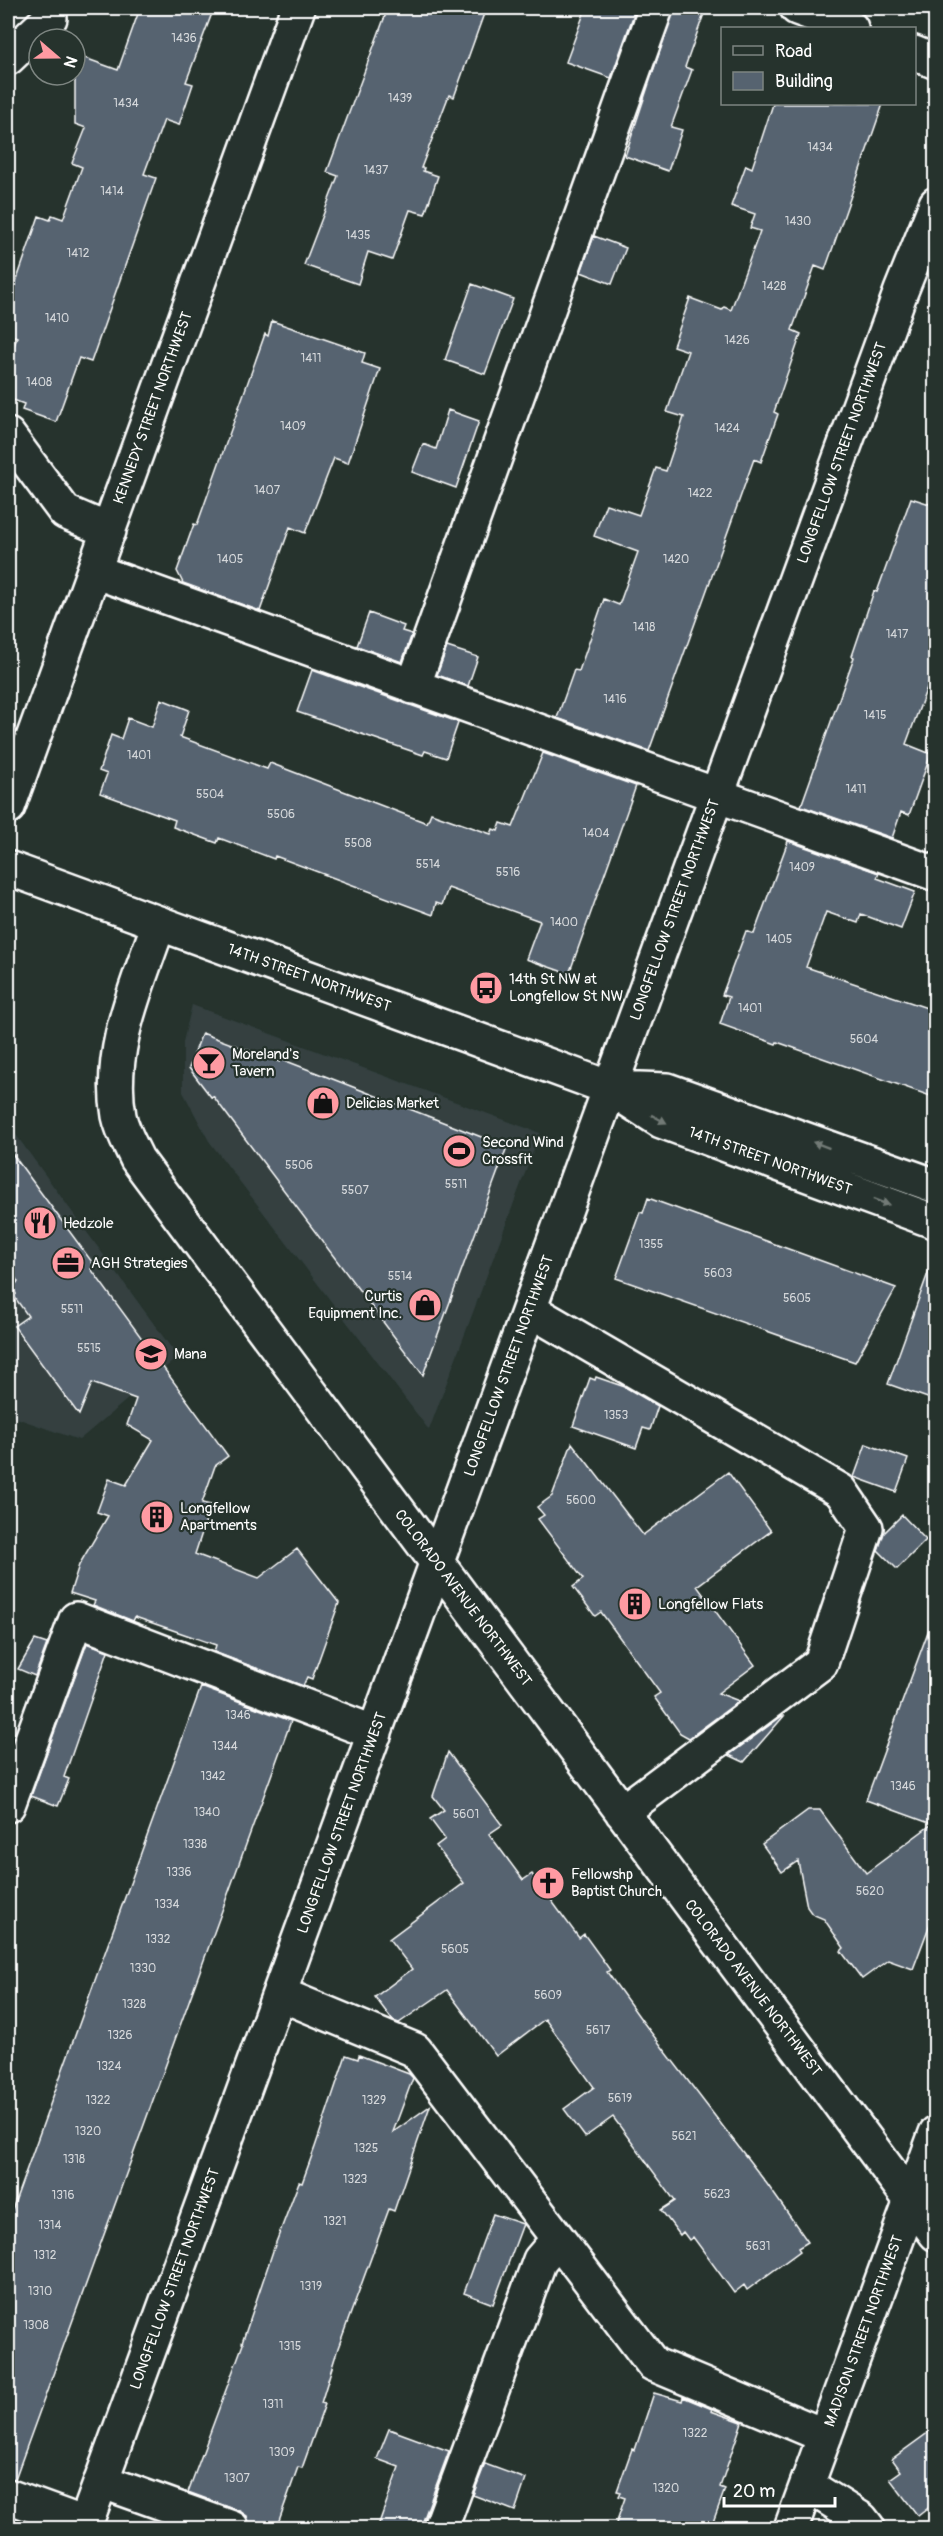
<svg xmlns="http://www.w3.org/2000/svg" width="943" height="2536" font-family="Pangolin,sans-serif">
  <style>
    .built { fill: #344141 }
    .building { fill: #566370; stroke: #fff; stroke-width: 1.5 }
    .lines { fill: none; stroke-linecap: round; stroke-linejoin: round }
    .minor-casing { stroke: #fff; stroke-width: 38 }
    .minor { stroke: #26332d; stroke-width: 33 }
    .oneway { fill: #727a76 }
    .labels { text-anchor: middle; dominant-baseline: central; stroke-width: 4.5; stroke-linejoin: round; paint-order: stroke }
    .number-label { font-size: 12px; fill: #d5d8db }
    .street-label { font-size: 15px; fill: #fff; stroke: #26332d }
    .poi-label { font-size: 15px; fill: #fff; stroke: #26332d; text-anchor: start }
  </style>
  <rect width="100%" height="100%" fill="#26332d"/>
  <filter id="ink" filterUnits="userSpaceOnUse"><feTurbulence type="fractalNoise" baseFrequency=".0167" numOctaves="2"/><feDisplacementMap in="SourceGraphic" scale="12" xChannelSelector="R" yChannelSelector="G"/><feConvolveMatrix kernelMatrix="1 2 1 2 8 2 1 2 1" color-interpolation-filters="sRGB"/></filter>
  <g filter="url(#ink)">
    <path class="built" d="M192,1005L540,1133L429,1430L209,1141L183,1092V1042Z
      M8,1124L178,1357L79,1440L8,1415Z"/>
    <path class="building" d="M140,8H214L186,82L193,84L179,125L164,120L144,174L156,178L91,362L79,358L56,422L22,410L24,404L8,398V364L17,337L8,334V305L39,216L50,220L52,215L63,219L82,167L72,163L86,128L75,124V76L82,57L118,70Z
      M388,8H486L454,97L449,95L421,168H424L423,171L438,176L425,214L410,210L392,260L368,252L358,284L304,265L338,176L327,172Z
      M586,8H636L611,78L566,62Z
      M674,8H706L685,67L692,70L671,127L682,130L668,171L625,156Z
      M773,104H883L825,270L815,266L792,330L801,334L774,412L778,414L761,462L754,459L649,751L557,718L574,670L579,671L604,599L619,605L638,552L594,536L606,504L639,515L656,468L666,471L684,417L667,412L688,351L673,346L690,298L722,310L724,307L731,310L760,231L750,228L755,214L731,206L746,165L752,168Z
      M594,236L626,248L612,284L581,272Z
      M472,284L513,299L485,374L445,360Z
      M272,321L365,353L362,363L380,369L348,463L334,458L305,533L290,527L260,611L183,583L177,571L194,524L197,525L265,334L268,336Z
      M448,410L479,421L456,488L412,472L423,444L436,449Z
      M911,498L936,506V663L906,744L931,754L909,815L901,812L892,838L801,806L854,657L852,656L874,591L877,592Z
      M369,613L404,626L402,631L412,634L402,662L357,646Z
      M447,647L478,657L468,686L437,675Z
      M312,670L455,721L458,723L446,758L425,751L423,755L297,712Z
      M161,699L189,710L180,737L267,769L270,763L427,823L431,813L491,834L493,829L498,831L501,823L513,827L543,753L636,786L569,974L526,959L540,921L448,888L442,905L436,903L433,915L275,856L274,859L219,838L217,843L173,827L175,820L100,793L107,774L99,771L111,735L121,739L128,718L152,727Z
      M788,841L879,873L877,878L915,892L901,929L861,914L858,923L826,912L806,967L936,1011V1098L777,1042L776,1044L720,1024L729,997L722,995L746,931L754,934Z
      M202,1033L280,1062L281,1059L312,1071L507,1147L423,1375L213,1096L211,1097L189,1068Z
      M8,1148L95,1266L91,1269L228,1456L215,1466L202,1503L211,1505L195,1554L259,1578L297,1549L339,1603L312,1679L307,1677L303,1686L214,1652L216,1645L135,1617L133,1621L93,1605L95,1601L70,1593L79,1565L108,1516L97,1512L109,1479L126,1485L153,1440L127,1425L136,1399L92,1383L79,1415L14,1326L28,1316L13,1295L16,1294L11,1287L18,1282L8,1266Z
      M648,1198L896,1288L855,1362L616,1278L640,1212L643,1213Z
      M932,1262L936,1263V1401L888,1384Z
      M596,1377L625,1387L658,1406L650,1430L643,1428L636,1448L573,1426L590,1378L595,1380Z
      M572,1443L643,1535L728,1472L771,1531L697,1586L755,1665L718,1693L739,1701L689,1738L680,1733L654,1697L660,1693L601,1612L595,1616L573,1587L583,1579L538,1519L544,1515L537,1507L552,1496Z
      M866,1444L908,1459L896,1492L854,1477Z
      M902,1515L926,1540L897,1569L878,1550L884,1533Z
      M932,1621L936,1622V1908L913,1969L888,1960L862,1979L841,1951L844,1948L824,1919L812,1914L807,1907L798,1861L782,1872L762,1844L808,1810H820L866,1873L932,1824L866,1800Z
      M35,1640L47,1644L35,1676L18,1669Z
      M87,1643L108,1651L64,1777L69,1779L58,1806L31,1796Z
      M201,1687L291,1721L15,2479L8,2478V2221Z
      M782,1716H784L744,1762L729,1755Z
      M448,1752L502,1825L489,1834L523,1880L532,1874L579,1938L584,1934L610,1970L607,1972L643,2022L767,2184L808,2242L798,2248L800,2251L747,2290L744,2285L734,2293L693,2237L689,2240L683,2232L680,2235L661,2210L675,2201L613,2117L585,2137L564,2109L594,2087L545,2019L496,2056L447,1990L399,2023L393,2021L375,1997L412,1969L389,1939L464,1883L436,1846L445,1839L430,1819L444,1810L433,1796Z
      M346,2055L358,2059L359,2055L409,2074L413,2078L393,2132L430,2106L394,2211L389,2209L338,2348L321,2403L325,2404L302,2468L298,2467L276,2529H250L247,2516L239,2511L188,2492L243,2344L242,2343L275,2245L299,2182L302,2183L315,2147Z
      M493,2214L523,2224L493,2304L464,2293Z
      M654,2393L682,2401L683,2397L712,2409L711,2411L742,2422L720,2487L725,2489L712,2525L696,2522L694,2529H614L625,2498L619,2496L621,2492L617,2491L632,2449L635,2450Z
      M936,2427V2502L918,2516L890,2479L901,2471L892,2459Z
      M389,2429L449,2451L420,2529H377L399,2467L377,2459Z
      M485,2464L526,2479L515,2511L473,2495Z"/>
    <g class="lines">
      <defs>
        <path id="minor" d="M797,8L851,28
          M914,53L936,62
          M8,58L50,18
          M8,435L65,512L109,531
          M94,571L936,874
          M413,687L656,8
          M8,807L298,8
          M8,868L610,1088L661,1121L936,1222
          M159,923C138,985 107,1049 119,1116C122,1131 131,1146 137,1159L936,2234
          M612,1088L667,1090L936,1186
          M530,1310L841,1491L866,1528L821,1663L622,1812
          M8,1805L76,1619L375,1733
          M280,1994L415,2050L653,2364L825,2436
          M101,2481L232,2528
          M807,2485L861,2519L868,2528
          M8,2496L85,2524
          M84,2528L901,291L936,204
          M441,2528L540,2260L558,2239
          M791,2528L936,2133"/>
      </defs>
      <use href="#minor" class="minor-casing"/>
      <use href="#minor" class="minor"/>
    </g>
    <defs><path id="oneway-solid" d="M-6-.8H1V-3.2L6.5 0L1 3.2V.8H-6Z" transform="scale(1.5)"/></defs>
    <g class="oneway">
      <use href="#oneway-solid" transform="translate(659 1119) rotate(28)"/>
      <use href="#oneway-solid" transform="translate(821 1145) rotate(-160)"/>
      <use href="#oneway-solid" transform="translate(881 1202) rotate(20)"/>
    </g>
  </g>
  <defs>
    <symbol id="bus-disc" viewBox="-11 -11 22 22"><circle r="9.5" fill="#ff9aa2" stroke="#26332d"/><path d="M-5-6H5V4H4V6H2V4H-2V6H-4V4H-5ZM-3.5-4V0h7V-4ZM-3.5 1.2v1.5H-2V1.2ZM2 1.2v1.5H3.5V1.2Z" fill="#111"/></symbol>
    <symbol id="bar-disc" viewBox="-11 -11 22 22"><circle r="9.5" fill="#ff9aa2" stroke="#26332d"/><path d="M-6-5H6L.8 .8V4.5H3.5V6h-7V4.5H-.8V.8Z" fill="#111"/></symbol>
    <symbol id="shop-disc" viewBox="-11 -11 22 22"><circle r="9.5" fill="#ff9aa2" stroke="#26332d"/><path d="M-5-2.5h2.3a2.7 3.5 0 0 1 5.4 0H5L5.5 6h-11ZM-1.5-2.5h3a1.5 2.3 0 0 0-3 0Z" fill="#111"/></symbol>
    <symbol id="stadium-disc" viewBox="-11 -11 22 22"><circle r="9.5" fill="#ff9aa2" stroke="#26332d"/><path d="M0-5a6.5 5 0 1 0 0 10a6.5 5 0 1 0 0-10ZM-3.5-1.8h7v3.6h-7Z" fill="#111"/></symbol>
    <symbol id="restaurant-disc" viewBox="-11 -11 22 22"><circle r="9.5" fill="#ff9aa2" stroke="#26332d"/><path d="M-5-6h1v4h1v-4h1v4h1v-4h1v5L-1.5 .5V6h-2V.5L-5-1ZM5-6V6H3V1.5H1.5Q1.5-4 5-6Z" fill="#111"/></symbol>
    <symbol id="office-disc" viewBox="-11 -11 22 22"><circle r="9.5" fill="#ff9aa2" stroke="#26332d"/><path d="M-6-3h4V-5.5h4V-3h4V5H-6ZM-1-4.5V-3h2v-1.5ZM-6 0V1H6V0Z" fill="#111"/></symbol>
    <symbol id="school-disc" viewBox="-11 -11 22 22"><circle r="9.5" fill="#ff9aa2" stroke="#26332d"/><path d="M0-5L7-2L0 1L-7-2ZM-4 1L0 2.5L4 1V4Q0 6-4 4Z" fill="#111"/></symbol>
    <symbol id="building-disc" viewBox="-11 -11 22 22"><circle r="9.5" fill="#ff9aa2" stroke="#26332d"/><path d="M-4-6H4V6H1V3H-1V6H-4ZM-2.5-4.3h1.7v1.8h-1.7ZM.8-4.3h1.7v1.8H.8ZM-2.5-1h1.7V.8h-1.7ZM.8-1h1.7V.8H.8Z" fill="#111"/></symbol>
    <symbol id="church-disc" viewBox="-11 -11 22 22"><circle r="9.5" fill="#ff9aa2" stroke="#26332d"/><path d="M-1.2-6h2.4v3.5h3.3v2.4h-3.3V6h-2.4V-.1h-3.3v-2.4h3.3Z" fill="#111"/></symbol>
  </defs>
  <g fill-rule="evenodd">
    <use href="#bus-disc" x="467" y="969" width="38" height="38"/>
    <use href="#bar-disc" x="190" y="1044" width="38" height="38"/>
    <use href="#shop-disc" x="304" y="1084" width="38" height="38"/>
    <use href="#stadium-disc" x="440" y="1132" width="38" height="38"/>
    <use href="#restaurant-disc" x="21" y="1204" width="38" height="38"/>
    <use href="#office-disc" x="49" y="1244" width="38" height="38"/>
    <use href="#shop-disc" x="406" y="1286" width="38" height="38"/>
    <use href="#school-disc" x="132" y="1335" width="38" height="38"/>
    <use href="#building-disc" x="138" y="1498" width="38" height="38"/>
    <use href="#building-disc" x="616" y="1585" width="38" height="38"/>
    <use href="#church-disc" x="529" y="1864" width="38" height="38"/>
  </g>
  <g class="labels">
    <g class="number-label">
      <text x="184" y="38">1436</text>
      <text x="400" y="98">1439</text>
      <text x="126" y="103">1434</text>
      <text x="820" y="147">1434</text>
      <text x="376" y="170">1437</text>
      <text x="112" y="191">1414</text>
      <text x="798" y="221">1430</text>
      <text x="358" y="235">1435</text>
      <text x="78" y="253">1412</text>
      <text x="774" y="286">1428</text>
      <text x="57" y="318">1410</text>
      <text x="737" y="340">1426</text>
      <text x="311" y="358">1411</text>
      <text x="39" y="382">1408</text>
      <text x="293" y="426">1409</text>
      <text x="727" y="428">1424</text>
      <text x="267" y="490">1407</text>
      <text x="700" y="493">1422</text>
      <text x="230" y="559">1405</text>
      <text x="676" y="559">1420</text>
      <text x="644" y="627">1418</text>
      <text x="897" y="634">1417</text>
      <text x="615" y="699">1416</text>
      <text x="875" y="715">1415</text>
      <text x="139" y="755">1401</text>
      <text x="856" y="789">1411</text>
      <text x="210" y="794">5504</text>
      <text x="281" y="814">5506</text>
      <text x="596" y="833">1404</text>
      <text x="358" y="843">5508</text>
      <text x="428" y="864">5514</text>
      <text x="802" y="867">1409</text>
      <text x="508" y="872">5516</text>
      <text x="564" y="922">1400</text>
      <text x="779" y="939">1405</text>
      <text x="750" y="1008">1401</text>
      <text x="864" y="1039">5604</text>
      <text x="299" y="1165">5506</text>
      <text x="456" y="1184">5511</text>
      <text x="355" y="1190">5507</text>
      <text x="651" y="1244">1355</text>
      <text x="718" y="1273">5603</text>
      <text x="400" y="1276">5514</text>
      <text x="797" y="1298">5605</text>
      <text x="72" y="1309">5511</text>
      <text x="89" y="1348">5515</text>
      <text x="616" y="1415">1353</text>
      <text x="581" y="1500">5600</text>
      <text x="238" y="1715">1346</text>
      <text x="225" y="1746">1344</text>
      <text x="213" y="1776">1342</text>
      <text x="903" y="1786">1346</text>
      <text x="207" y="1812">1340</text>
      <text x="466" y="1814">5601</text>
      <text x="195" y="1844">1338</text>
      <text x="179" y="1872">1336</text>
      <text x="870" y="1891">5620</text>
      <text x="167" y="1904">1334</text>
      <text x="158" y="1939">1332</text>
      <text x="455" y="1949">5605</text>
      <text x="143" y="1968">1330</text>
      <text x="548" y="1995">5609</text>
      <text x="134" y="2004">1328</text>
      <text x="598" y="2030">5617</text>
      <text x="120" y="2035">1326</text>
      <text x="109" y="2066">1324</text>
      <text x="620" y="2098">5619</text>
      <text x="98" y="2100">1322</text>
      <text x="374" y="2100">1329</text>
      <text x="88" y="2131">1320</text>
      <text x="684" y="2136">5621</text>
      <text x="366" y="2148">1325</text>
      <text x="74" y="2159">1318</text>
      <text x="355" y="2179">1323</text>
      <text x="717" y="2194">5623</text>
      <text x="63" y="2195">1316</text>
      <text x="335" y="2221">1321</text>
      <text x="50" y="2225">1314</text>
      <text x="758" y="2246">5631</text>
      <text x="45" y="2255">1312</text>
      <text x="311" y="2286">1319</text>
      <text x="40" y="2291">1310</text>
      <text x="36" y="2325">1308</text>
      <text x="290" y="2346">1315</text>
      <text x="273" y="2404">1311</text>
      <text x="695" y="2433">1322</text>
      <text x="282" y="2452">1309</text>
      <text x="237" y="2478">1307</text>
      <text x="666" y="2488">1320</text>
    </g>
    <g class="street-label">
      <text transform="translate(153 408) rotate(-70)">KENNEDY STREET NORTHWEST</text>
      <text transform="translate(842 453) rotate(-70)">LONGFELLOW STREET NORTHWEST</text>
      <text transform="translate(675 910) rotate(-70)">LONGFELLOW STREET NORTHWEST</text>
      <text transform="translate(309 978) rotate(20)">14TH STREET NORTHWEST</text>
      <text transform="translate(770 1161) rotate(20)">14TH STREET NORTHWEST</text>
      <text transform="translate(509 1366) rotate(-70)">LONGFELLOW STREET NORTHWEST</text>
      <text transform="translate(463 1598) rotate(53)">COLORADO AVENUE NORTHWEST</text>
      <text transform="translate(342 1823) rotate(-70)">LONGFELLOW STREET NORTHWEST</text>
      <text transform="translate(753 1988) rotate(53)">COLORADO AVENUE NORTHWEST</text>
      <text transform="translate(175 2279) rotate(-70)">LONGFELLOW STREET NORTHWEST</text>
      <text transform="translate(864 2331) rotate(-70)">MADISON STREET NORTHWEST</text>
    </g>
    <g class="poi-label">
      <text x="509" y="979">14th St NW at<tspan x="509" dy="17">Longfellow St NW</tspan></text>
      <text x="232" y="1054">Moreland's<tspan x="232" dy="17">Tavern</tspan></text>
      <text x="346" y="1103">Delicias Market</text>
      <text x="482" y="1142">Second Wind<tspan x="482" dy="17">Crossfit</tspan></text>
      <text x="63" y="1223">Hedzole</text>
      <text x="91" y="1263">AGH Strategies</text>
      <text x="402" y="1296" text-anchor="end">Curtis<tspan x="402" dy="17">Equipment Inc.</tspan></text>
      <text x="174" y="1354">Mana</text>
      <text x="180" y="1508">Longfellow<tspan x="180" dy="17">Apartments</tspan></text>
      <text x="658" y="1604">Longfellow Flats</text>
      <text x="571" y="1874">Fellowshp<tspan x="571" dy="17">Baptist Church</tspan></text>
    </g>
  </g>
  <rect width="943" height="2536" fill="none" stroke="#26332d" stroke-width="30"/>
  <rect x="15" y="15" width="913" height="2506" fill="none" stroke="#fff" stroke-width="2" filter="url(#ink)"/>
  <rect x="721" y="27" width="195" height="78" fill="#26332d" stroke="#7d8581" stroke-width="1.5"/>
  <rect x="733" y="46" width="30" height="9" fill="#26332d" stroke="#7d8581" stroke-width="1.5"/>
  <text x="775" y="57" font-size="18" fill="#ffffff">Road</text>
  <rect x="733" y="72" width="30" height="18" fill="#566370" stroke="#7d8581" stroke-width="1.5"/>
  <text x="775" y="87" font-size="18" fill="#ffffff">Building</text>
  <g transform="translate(57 57) rotate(110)"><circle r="28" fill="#26332d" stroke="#7d8581" stroke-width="1.5"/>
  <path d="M0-4.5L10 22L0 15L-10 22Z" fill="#ff9aa2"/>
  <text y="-9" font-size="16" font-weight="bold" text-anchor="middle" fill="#ffffff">N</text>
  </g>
  <path d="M724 2497v9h111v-9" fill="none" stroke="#ffffff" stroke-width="3"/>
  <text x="733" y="2497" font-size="18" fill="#ffffff" stroke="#26332d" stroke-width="4.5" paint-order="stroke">20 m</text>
</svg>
